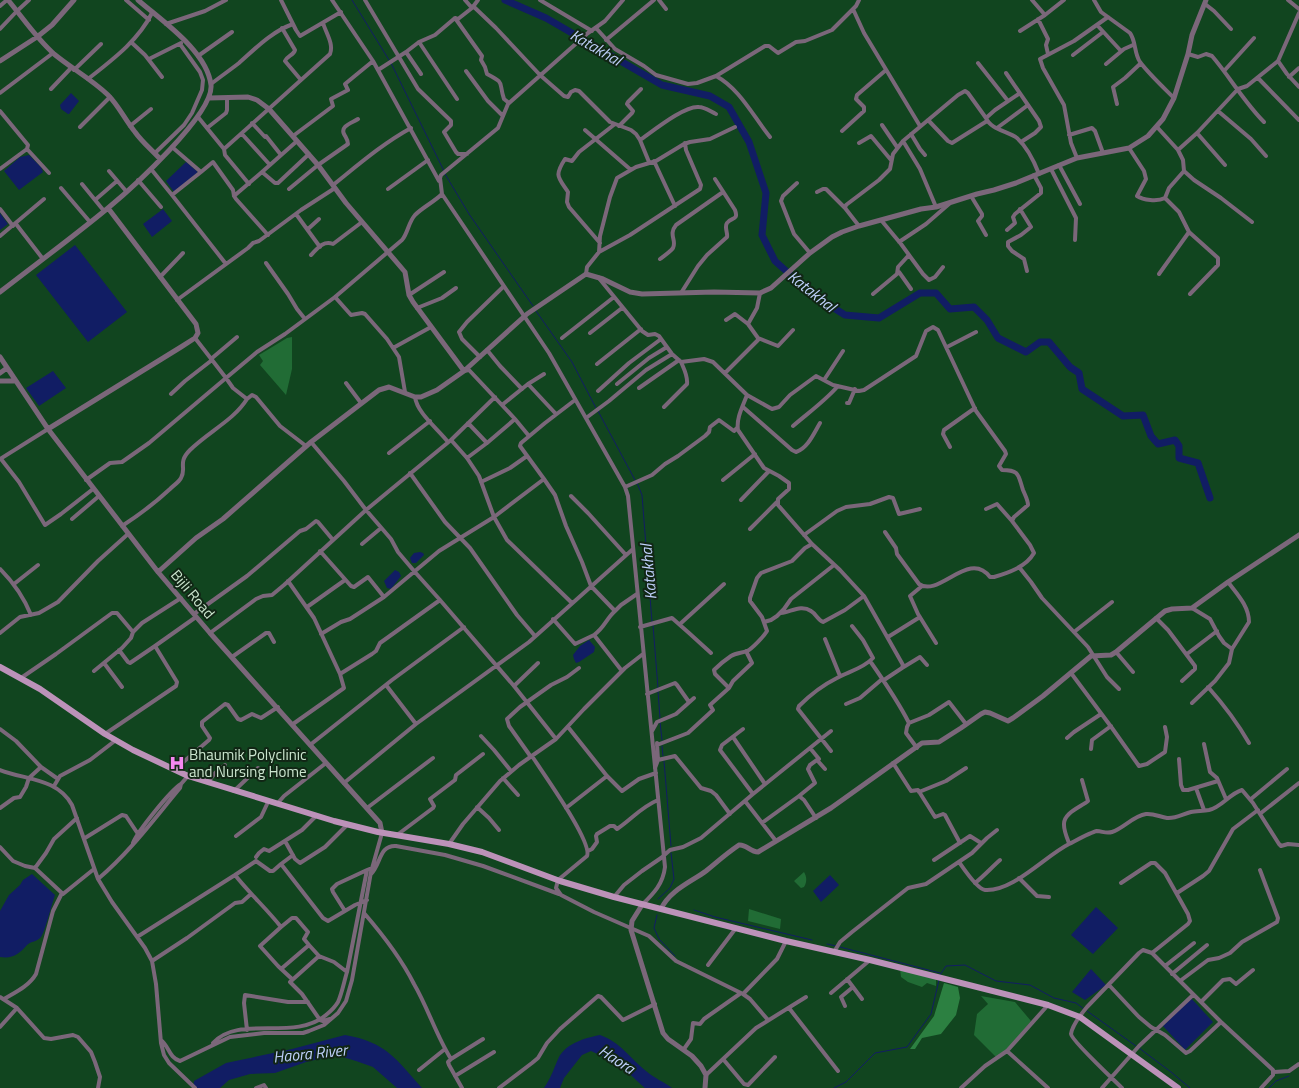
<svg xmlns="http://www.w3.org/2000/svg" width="1299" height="1088" font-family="'Titillium Web',sans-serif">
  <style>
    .green { fill: #216c35 }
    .forest { fill: #2c8041 }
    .water { fill: #111d64 }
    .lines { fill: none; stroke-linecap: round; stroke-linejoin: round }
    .stream { stroke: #111d64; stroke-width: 1 }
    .river { stroke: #111d64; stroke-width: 7 }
    .minor { stroke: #7b677a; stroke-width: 4 }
    .tertiary { stroke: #7b677a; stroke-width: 5 }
    .primary { stroke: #bc92b9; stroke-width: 6 }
    .labels { text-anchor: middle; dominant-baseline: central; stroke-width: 4; stroke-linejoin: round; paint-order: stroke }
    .street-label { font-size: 15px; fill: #cbe5ce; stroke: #112615 }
    .poi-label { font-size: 15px; fill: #cbe5ce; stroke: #112615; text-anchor: start }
    .water-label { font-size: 16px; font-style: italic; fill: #bfd0fa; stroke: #112615 }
  </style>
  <rect width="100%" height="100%" fill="#11451f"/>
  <path class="green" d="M292,337V369L286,395L260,365L263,361L259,355L287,338Z
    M804,872C807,877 807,882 804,887L801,888L794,881Z
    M749,909L781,919L780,929L748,921Z
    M900,969L936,979V986L927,983L922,987L908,982L901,977Z
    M981,996L1015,1002L1031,1021L1006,1052L996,1057L974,1035L977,1014L988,1004Z"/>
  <path class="forest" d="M944,983L958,987L960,998L956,1015L941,1034L922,1038L915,1049H910L934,1016Z"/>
  <path class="water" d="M71,93L79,101L69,114H68L61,109L60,105Z
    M29,155L41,167L43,172L19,190L4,171L20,157Z
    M186,162L198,172L174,192L166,181Z
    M163,209L172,221L152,237L143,224Z
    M0,213L8,224L0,230Z
    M75,245L127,312L88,342L36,275Z
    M53,371L66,388L39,406L26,388Z
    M420,552L423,553L424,555L416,563H412L410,558L414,553Z
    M395,570L399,572L401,576L391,589L387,588L384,581Z
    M589,640L595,647L594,652L579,662L576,663L574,659L573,655L580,646Z
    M32,874L55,895C52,903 45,932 41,937C37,942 31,941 27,945C19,954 13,959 0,957V911L9,895L20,885L23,880Z
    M830,875L839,885L821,902L813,891Z
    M1096,907L1118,928L1093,954L1071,935Z
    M1091,969L1106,985L1085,1000L1072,992Z
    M1191,998L1213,1022L1185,1050L1163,1026Z
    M345,1035C386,1042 396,1059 422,1088H397L373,1067L356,1061L336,1055L306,1062L275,1073L250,1074L229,1080L220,1088H193L194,1081L226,1063L292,1049Z
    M600,1035C620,1042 630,1058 646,1071C654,1078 664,1082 672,1088H645C634,1079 625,1068 614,1061C606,1056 598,1055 591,1051L582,1055L564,1078L560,1088H544C551,1078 554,1068 559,1057C567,1043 585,1038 600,1035Z"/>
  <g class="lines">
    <path class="stream" d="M352,0L389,60
      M391,63L444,171
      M445,174L469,214L533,306
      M536,311L572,362L596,408
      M598,411L635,480
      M637,483L642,495L652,622
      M653,625L658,688
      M658,691L660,718
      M660,722L662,740
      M662,746L663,756
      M664,761L671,846
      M658,899L670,888L674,879L671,853
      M694,910L715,917L812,940
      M657,915L654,928L659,939L675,956
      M827,944L836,946
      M840,947L940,973
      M940,975L946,966L965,965L996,981L1030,985L1054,998L1076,1003L1084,1009
      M1087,1011L1136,1046
      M1139,1048L1171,1072L1190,1088
      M834,1088L846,1082L875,1053L907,1047L931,1014L939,980
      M1269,1088L1276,1081L1289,1076"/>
    <path class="river" d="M505,0L546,18L662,85L710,96L729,107L749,142L766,193L762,235L775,261L813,295L845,315L879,318L920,293H936L950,309L974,307L987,320L998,338L1026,352L1040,342H1049L1070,367L1079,373L1082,389L1123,416L1143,415L1151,436L1158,444L1175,440L1179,446V458L1198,463L1210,498"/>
    <path class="minor" d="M126,0L149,20
      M281,0L296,30L300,36L341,12
      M332,0L373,61L439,181
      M365,0L418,89L451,121V125L444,132L456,152L458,154H467
      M465,0L472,8
      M540,0L592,31
      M659,0L666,9
      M1032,0L1045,15
      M1094,0L1101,12L1130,33C1136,41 1134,53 1140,62C1149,74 1163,87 1174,98
      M1288,0L1299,9
      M1205,4L1214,11L1231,29
      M0,6L7,0
      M473,6L496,28L540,75L564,96L568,97L571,92L575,90L579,91L610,122L631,130L636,134L640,140L649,162
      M853,9L864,33L920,126
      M455,18L482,56L481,60L485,67L487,74C506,84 498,81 504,99L509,103
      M1038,19L1048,39L1046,45L1048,54
      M166,24L205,11L226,0
      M1097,25L1121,51
      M282,28L295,50C294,55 287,56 285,61L301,80
      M596,28L615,49L644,66L656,75L688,84L697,83L716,76L765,46H769L778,53L796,42L805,41L832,30L856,6L859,0
      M0,29L17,11L29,0
      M1020,31L1045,15L1064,0
      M606,40L654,0
      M131,42L145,55L162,77
      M419,42L457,99
      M406,52L421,74
      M1188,54L1198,57L1206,54L1212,56C1230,77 1244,102 1264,122
      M1073,55L1103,32
      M198,56L232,32
      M149,59L181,43
      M1278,61L1287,74L1299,87
      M978,63L1008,101
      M1106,64L1124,49L1133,45
      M74,70L101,44
      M378,70L406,52L419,42L435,35L455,18L458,19L472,8L478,0
      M466,71L488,101L503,116
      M1224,71L1254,38
      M716,76C740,89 753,116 770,137
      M1289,77L1299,68
      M1258,78L1299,120
      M88,79C112,60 138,41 152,13
      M211,84C220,77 230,70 239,63C256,48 271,32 293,24
      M51,89L71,68
      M0,93L53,53
      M1020,93L995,110L986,118C991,130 1008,131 1017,138C1027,147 1034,161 1039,174
      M1117,104L1113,87L1125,78L1141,63
      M0,111L28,145L27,149
      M1218,111L1251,139L1266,156
      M198,117L224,149
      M928,120L948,141L952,143L987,121
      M252,123L265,137L266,136L281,155
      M882,125L897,147
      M130,126L151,109
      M619,126L632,113L633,111L627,104L628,102L641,89
      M80,127L110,97
      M1157,127L1178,150L1183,160L1184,171L1194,180L1221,198L1252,222
      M207,128L226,113L227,110V98
      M997,128L1028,105L1006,73
      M585,130L631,170
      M842,131L864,111V107L856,99L857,95L886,70
      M1197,133L1225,165
      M242,134L270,165
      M911,134L920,149L925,155
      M1069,135L1092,128L1095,131L1103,153
      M293,136L333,106L331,99L348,90L345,84L373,61
      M640,140C653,131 685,105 699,107C705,107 711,112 716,114
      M903,141L920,169L936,207
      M1021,142L1035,133L1041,127L1039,121L1028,105
      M859,143L871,136L891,160
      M172,147L201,172L172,195
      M1129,148L1144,171L1146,179L1137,196C1143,200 1157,202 1165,198
      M1178,150L1197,133L1238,89L1247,86L1278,61L1299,13
      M155,153L184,125L192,113L202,90L203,80L200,72L180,44
      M1077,158L1071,143L1064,105L1043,68L1040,59L1074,41L1108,17
      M654,161L675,206
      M1059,165L1080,204
      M0,169L27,149L49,173
      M151,169L172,195L226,264
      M1051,169L1076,218L1075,240
      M109,171L126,191
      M201,172L213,162L233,190L234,196L236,199L268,235
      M262,172L297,141
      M138,180L161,207
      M797,183L783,196L781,201L794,234L810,253
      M82,184L104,211
      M249,184L225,155L224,149L330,54C334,44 326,33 323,23
      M333,185C358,165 382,144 411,128
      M61,188L90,222
      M289,189L318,165L348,144C348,140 346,138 344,134C340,126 352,123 358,119
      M388,189L428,160
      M817,192L823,189H826L845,208
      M442,194L549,353L625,487L628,496L665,867C663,884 654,893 642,905
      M234,196L262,172L275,183H278L309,154
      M971,196L982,214V216L978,221L986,235
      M1165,198L1179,212L1189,232L1218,258V265L1190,294
      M1165,198L1169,188L1184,171
      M95,200L117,181
      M0,209L13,226
      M1020,209L1031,227L1021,235L1008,242V246L1012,251L1024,259L1027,271
      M296,214L320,247
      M16,224L43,259
      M859,226L845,208L846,205L879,180L890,169L893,154L903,141L958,95L965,91L968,93L986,118
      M308,229L319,219
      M1007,230L1015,223L1013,217L1015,214L1041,193V188L1034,175
      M0,236L44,199
      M899,242L926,224L949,204
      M600,243L569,207L567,202L568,192C558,177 554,176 565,159L572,161L579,152L615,124
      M599,252L600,236L610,197L617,178L636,167L656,161L684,144L690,142L710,139L735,127
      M311,255C317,249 323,240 333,244L362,222
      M909,255L923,274L929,280L935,277L943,267
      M660,259C664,256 670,252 673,248C677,240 668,235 676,225L723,192
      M266,263L288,294L297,309L305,319
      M899,272L911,289
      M586,274L587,267L599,252L630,235L700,189L701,185L686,150L685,143
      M1159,274L1189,232
      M160,277L183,253
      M598,277L642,331L648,335L655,334L659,336L672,354L681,362L704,359L713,362L747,395L772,409L779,407L790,395L816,376L833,385L859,391L864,390L916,356L926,331L933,327L938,330L976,411L1005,451L1006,454L999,466L1002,470C1020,470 1018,475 1023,490C1025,495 1028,500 1028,505L1014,517L1012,521L1030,545L1034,553C1026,567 1008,573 994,577H990C969,549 939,598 919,584L897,554L896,548L885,532
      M681,293L698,266L707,255L727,237C728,233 724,227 727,223C731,217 739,221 735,210L715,179
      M873,294L897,274L898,267L909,255L901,244L881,220
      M409,295L444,272
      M335,297L351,315L362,313L365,314L387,339L399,357L405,392
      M177,300L248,248L253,243L259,241L301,210L335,188
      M417,308L442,298L456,288
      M726,320L735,314L748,324
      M590,333L622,308
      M195,338L226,378L257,352L285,334L335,297L402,240C408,233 408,223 415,215C423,207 434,202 442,194L440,178L441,175L498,128L508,104L588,33L605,21L623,0
      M562,338L614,297
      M758,338L778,346L793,330
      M947,347L976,332
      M393,348L431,327
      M487,350L500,366L522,389
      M480,357L462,339L459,332L467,322L503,287
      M211,359L237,337
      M597,364L641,329
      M464,371L469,370L515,419L529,436
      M725,373L758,340V338L748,324L757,308L760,293
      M824,380L843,351
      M346,383L361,403
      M528,384L556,414
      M617,384L649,358L667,347
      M639,388L679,360
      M598,391L629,363L661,339
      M171,394L185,381L212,360
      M747,395C743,406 736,418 738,430L764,468L779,476L789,483V489L778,499V505L812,544L840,570L864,596L903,665L902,668L884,680H881L860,698L846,704
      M415,397C417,413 438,429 448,442
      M247,399L252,395L256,397L280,426L306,446
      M847,403H849L855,389
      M502,405L528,384L544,374
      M664,407L687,384C688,376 684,369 681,362
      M743,407L792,450L796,452C808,448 814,433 820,423
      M586,418L609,401L646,370L672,354
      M468,423L487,443
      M793,426C808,413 825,401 838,386
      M451,440L467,458L479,476L494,517L507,540L572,603
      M311,442L344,481L366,510L391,539L398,552L414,571L440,600L514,686L556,739
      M950,447L943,434L944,430L975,408
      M389,453L430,421
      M467,458L487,443L515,419
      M0,459L48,429
      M1,459L19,482L45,525L61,514L93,489
      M410,473L445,522L470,548L517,615L535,636
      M544,479L555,495L566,526L582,562L591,586L615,611C606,619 605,627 594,635L622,671
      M86,480L110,463L122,462L149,443L226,378L233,388L247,399C234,420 208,432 190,450C177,463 187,468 181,478C179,482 174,485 170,489C155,503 139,515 122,526
      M723,480L755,454
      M481,482L510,468L527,456
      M625,487L652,475L665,464L678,456L705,436L709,432L710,427L719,420L734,431L737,428
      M571,496L588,513L626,555
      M741,500L769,471
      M986,509L997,504L1012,521
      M72,519L99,496
      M750,529L777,502
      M804,535L837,511L846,507L870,504L889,497L893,498L899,514L920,509
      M362,544L381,528
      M320,551L351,586L354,587L368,577L384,597
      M1019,567L1031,582L1042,598L1088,647L1107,677L1119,689
      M0,569C13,582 24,598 31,615
      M288,581L314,618L340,674L372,654L376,651L380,643L440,600
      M14,584L38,565
      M922,586L910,596L918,614L936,643
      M307,607L345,580
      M1192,608L1210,619L1219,636L1224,643L1232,649
      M615,611L621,605L637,594
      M781,613C791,612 801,604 811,611C816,614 818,620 823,622L845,610L864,596
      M194,614L247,576L300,531L306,529L316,521L318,522L333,540
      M1156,618L1168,630L1195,666V669L1182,681
      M553,619L575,644L594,635
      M764,622L771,620L777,616L784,609L791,599L834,565
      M680,624L724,584
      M640,627L672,618L689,633L711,653
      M1074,632L1112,602
      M0,633L20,617L39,613L58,602L98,561L128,534
      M210,633L256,599L263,596L272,595L284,585L366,510L451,440L495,397
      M321,634L341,622L350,619L384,597L439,551L494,517L544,479L520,446L521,443L545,423L575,400
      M888,637L920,617
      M825,639L840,676
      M119,650L128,662L130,663L155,646
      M1116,652L1133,672
      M1187,654L1217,631
      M232,657L266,633H269L274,642
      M870,661C884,681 898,701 909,723L907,727L906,733L917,748
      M104,663L122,687
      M902,668L920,657L927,665
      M94,671L122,648L131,638L133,632L142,623L181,598
      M1071,673L1112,728L1139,766L1147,764L1165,752L1167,737L1165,727
      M21,678L56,654L112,613H117L133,632
      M386,685L416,724
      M514,686L538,663
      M1208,687C1224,705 1237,722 1249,743
      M729,688L733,681L752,663L746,651
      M647,694L675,683L677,685L689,702
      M1192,703L1215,681L1229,663L1232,649L1249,622C1249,606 1237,594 1228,582
      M909,723L929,715L949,702L966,724
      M293,724L344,688L340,674
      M568,727L607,776L622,791L639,779L656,773
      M0,729L16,741L41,767L58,779
      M743,729L722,745L720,750L753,794
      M652,731L657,722L676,714L694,698
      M105,734L176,686L177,682L155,646L196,617
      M481,736L494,750L511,771
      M733,737L765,784
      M1067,738L1074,732L1101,714
      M1204,744L1210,772L1217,778L1226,799
      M310,745L392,680L464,627
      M657,745L688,733L713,710L710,705L729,688L715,674L714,670C719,665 725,660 731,656C736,653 742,653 747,651C752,649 764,636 767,631L762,617L750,601V598L757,578L761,573L792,561L805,548L812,544
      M810,748L819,759L817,760L825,769
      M1091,749L1092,740L1111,726
      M831,751L798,709L799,706C810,695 823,685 837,678C848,672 864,668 873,658L863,640L852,626
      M532,756C542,772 593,842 587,856L558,880L556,888L561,895L594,912L649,936L676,961L743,994L750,999L768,1020
      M531,757L509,726L507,719L520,707L551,685L567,677L579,668
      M1179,759L1181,785L1183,790H1188L1218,781
      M658,760L675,756L701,788L711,791L716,795L730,814
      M893,763L911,791L918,790L935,817L943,814L945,815L960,843
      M655,768L658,760L657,743
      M0,770C26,780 57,778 72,805L98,879
      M174,770L209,740L210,738L202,726V722L225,704L228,705L238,719L241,720L252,714L261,718L278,707
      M188,776L181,784L180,788C154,819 130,852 98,879L112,902L145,948L152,961L156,984L161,1043L164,1055L169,1063L195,1088
      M503,778L518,795
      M208,782L215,773L225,765
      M344,783L416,724L529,642L633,549
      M54,786L60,776L90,760L116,740
      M1196,788L1204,810
      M234,791L258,768
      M919,792L946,781L966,768
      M799,796L815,783L808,769L810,765L817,760
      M1251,799L1287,769
      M745,801L776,841
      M277,804L284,796L326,763
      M477,807L489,818L499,830
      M0,808L14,798L20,797L26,787L29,778L41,767
      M367,808L433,758
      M566,808L607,776
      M1261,813L1299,783
      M762,823L799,796L804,800L816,818
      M397,835L433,808L434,806L430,799L455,780L456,775L483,754
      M236,836L261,817L268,802
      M85,838L122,815L126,816L138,834
      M285,841L295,859L300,863L325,847L347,825
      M133,843C137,832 170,791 181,784
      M1069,843C1067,838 1064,831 1064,825C1063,813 1081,807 1088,801L1082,780
      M449,844L463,824L500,781L519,765L556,739L584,709L625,668L643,654
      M0,847L13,861L25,866L35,868L63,894L94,869
      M588,851L592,849L597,842L596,836L597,834L610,826H614L617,829C632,819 641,807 658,800
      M256,857L259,853L264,849L269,851L302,830L316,816
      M934,860L970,836L981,843
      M959,862C964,869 977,889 985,890C1013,892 1045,856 1069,844C1075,841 1091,832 1097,831C1102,831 1106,834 1112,832C1124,828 1133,816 1146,814C1153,813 1160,817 1167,818C1175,819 1183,814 1191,812C1196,811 1203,811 1209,810C1222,807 1229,794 1242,790L1253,803L1279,844L1281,846L1288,844L1299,845
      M281,864L293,855
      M35,868L46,853L54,839L77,818
      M371,874C381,864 379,845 396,846L445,855L483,866L559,894
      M235,875C250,894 267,909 281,927L260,946L278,966L292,979
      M1019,878L1037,896L1049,897
      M975,883C984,876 991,868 1000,860
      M1121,883L1151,863H1155L1165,873L1188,914L1190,921L1188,924L1152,953
      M1177,893L1203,876L1209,871L1233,829L1258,810
      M614,897L624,885L642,871L661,858L670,850L683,847L701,838L753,794L831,731
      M345,911L333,892L332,889L337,884L367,870
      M364,913C383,935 401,958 414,984C428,1008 436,1035 451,1059L483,1039
      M281,927L292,918H296L308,932L304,939L309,945
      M137,937L235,875L256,861L270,871H273L281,864L323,918L328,921L355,905L367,900
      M834,952L840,942L852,932L908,888L926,884L972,853L987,838L997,830
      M319,956L290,982L302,994L320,1020L323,1021L330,1019
      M152,961L187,938L235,903L242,902L251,894
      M708,965L736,928
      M1165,966L1194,943
      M281,969L309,945L319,956L334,962L347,972L367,870L372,868
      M1172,974L1207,945
      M1180,981L1208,960L1219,958L1230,953L1242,942L1277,922L1278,918L1260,870
      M1109,985L1139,1017L1151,1027L1165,1035L1186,1053L1190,1051L1221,1022
      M853,987L862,999
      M831,993L870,960
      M743,994L777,959L786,941
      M0,997L17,1008L44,1038L51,1039L73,1035L78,1037L91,1052L95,1062L100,1077L98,1088
      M4,999C16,992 29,986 36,974L53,911L62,893
      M1201,1002L1223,980L1230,979L1236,984L1253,970
      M845,1006L841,997L853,987L847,979
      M789,1008L838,1071
      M0,1027L17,1008
      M247,1030L244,1003L245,995L288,1002H308
      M161,1040C169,1046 169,1058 180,1061L230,1037L264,1033H303L309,1031L324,1025L338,1013L346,1001L352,980L371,872L382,833
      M213,1043C239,1014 294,1042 326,1015C331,1011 335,1007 338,1002C342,993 344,982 347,972
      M684,1049L691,1039L693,1023L700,1024L704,1019L741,993
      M1007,1051L1048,1088
      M451,1059L448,1062L449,1065L462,1088
      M723,1059L744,1084L748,1085L775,1057
      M419,1070L445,1049
      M1274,1072L1289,1071L1299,1064
      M706,1075L756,1028L806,997
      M455,1076L494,1052
      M256,1088L264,1085L266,1088
      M499,1088L532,1063L538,1058L547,1043L560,1029L598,996L601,997L623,1020L655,1004
      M961,1088L985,1066L1007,1051L1048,1005
      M1102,1088L1139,1046L1193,995
      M1122,1088C1115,1081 1071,1040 1071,1034C1072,1026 1082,1013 1087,1007L1139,953L1143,950L1152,953L1221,1022L1273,1070V1075L1261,1088"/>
    <path class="tertiary" d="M8,0C23,18 36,38 54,54C71,68 91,79 108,95C119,106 125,120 135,132C142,142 152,150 160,159
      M0,61L37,37L52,25L74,0
      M209,98L248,97L257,100L269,109L318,165L346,203L405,272L409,295L413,302L464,371
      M0,292C36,264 73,237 108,208C131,189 214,114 211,85C207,51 162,21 138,0
      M0,357L48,429L158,572L210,633L380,823L382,833
      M0,373L7,368
      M0,381H16
      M48,429L181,347L195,338L198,333L196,324L108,208
      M158,572L196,538L223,519L311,442L379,390L389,387L415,397H421L437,390L464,371L527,314L586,274L603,279L630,292L642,294L714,292L760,293L771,288L810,253L832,237L842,232L859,226L921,209L936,207L977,194L994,190L1016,183L1077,158L1129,148L1148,136L1163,119L1174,98L1188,54L1192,35L1206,0
      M642,905L632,921L631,930L663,1033L668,1039L692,1056L701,1066L706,1075L705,1088
      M661,909C670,890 691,882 706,871C717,862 727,853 739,845C746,844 750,852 758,852L831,808L922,743L939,742L961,728L981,714L985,712L990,713L1008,721L1013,718L1043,696L1091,656L1111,655L1116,652L1165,611L1172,609L1192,608L1228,582L1299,535"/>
    <path class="primary" d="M0,667L40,689L105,734L133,750L188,776L334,821L378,832L449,844L482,852L560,881L614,897L661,909L786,941L870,960L1048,1005L1080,1017L1178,1088"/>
  </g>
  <defs>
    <symbol id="hospital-bare" viewBox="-9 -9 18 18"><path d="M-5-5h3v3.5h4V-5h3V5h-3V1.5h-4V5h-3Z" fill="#f489f0" stroke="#112615" stroke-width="2.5" paint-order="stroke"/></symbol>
  </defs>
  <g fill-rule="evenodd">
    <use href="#hospital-bare" x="166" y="752" width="22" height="22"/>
  </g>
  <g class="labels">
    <g class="street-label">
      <text transform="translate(193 594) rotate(50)">Bijli Road</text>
    </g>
    <g class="poi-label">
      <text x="189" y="754">Bhaumik Polyclinic<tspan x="189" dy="17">and Nursing Home</tspan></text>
    </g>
    <g class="water-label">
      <text transform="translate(596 47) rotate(30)">Katakhal</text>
      <text transform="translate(812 291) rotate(38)">Katakhal</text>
      <text transform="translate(648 572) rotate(-95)">Katakhal</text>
      <text transform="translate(310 1053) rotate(-6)">Haora River</text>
      <text transform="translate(617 1059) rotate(33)">Haora</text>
    </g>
  </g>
</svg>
